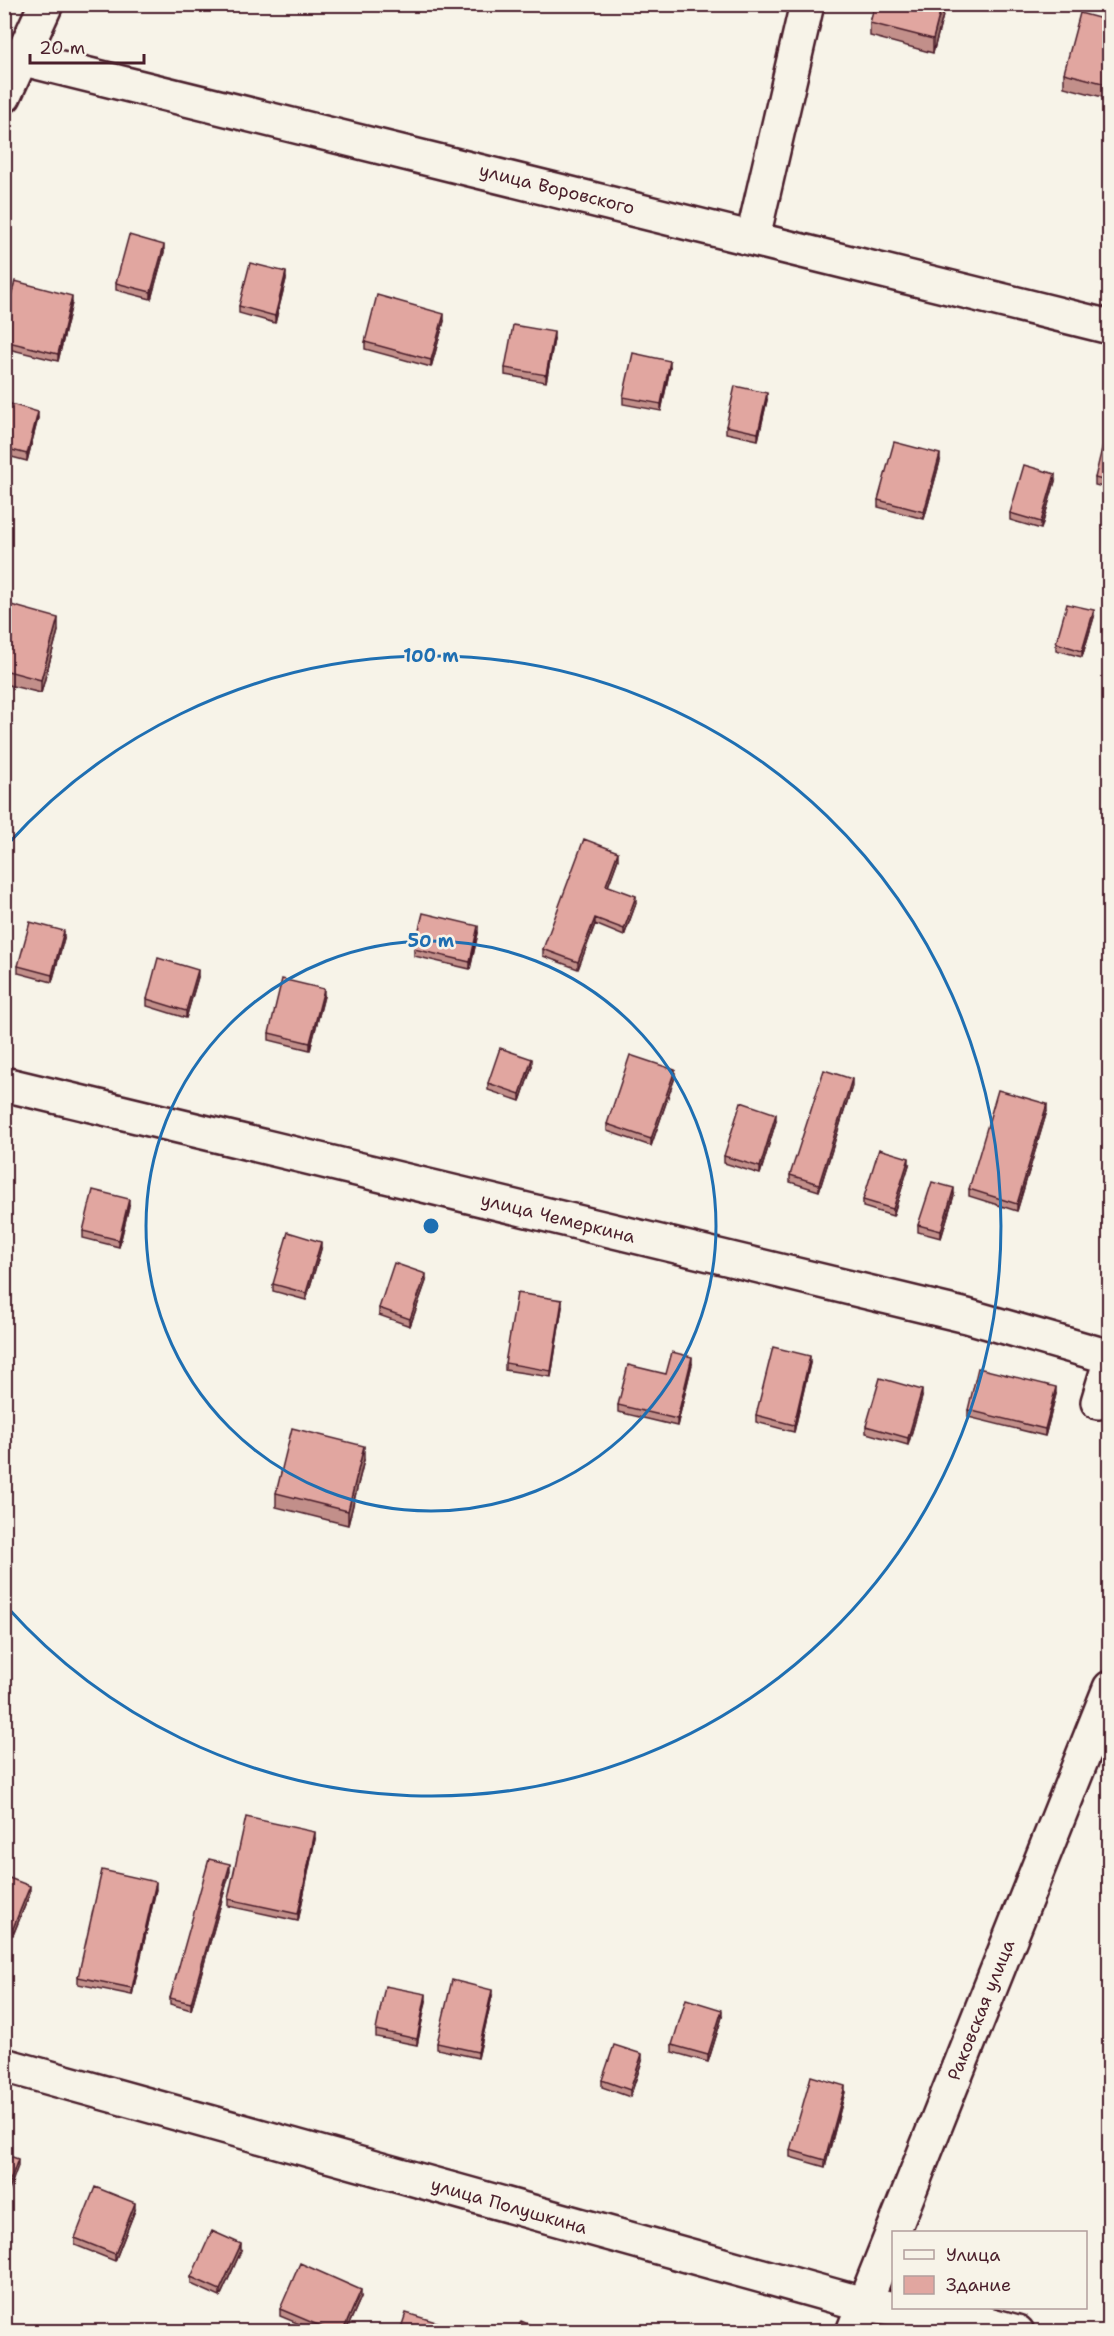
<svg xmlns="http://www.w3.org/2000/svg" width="1114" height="2336" font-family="'Shantell Sans',sans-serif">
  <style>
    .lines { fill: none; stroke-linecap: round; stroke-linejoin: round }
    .minor-casing { stroke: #4a1f2b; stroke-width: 38 }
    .major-casing { stroke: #4a1f2b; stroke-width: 38 }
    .minor { stroke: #f7f3e8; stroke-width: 33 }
    .major { stroke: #f7f3e8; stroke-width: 33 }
    .wall { fill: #c28f8a; stroke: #4a1f2b; stroke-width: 1.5 }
    .shaded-wall { fill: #9e7470; stroke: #4a1f2b; stroke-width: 1.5 }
    .building { fill: #e1a6a0; stroke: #4a1f2b; stroke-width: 1.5 }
    .ring { fill: none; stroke: #1f6fb2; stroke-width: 3 }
    .labels { text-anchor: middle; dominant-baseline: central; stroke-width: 5; stroke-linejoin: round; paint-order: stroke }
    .street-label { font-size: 18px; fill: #4a1f2b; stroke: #f7f3e8 }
    .centre { fill: #1f6fb2; stroke: #f7f3e8; stroke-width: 3 }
    .ring-label { font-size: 18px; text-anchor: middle; font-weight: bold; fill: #1f6fb2; stroke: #f7f3e8; stroke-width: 5; stroke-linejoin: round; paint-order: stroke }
  </style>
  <rect width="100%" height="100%" fill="#f7f3e8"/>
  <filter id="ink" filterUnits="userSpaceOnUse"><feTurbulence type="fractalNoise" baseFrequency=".0167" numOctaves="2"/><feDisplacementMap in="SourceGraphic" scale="12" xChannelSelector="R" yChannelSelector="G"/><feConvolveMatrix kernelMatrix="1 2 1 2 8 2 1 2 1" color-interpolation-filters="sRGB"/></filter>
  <g filter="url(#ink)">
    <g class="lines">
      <defs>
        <path id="minor" d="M4,96L46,4
          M753,237L807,4
          M4,1084L967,1316L1110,1357
          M1098,1402L1110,1362
          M4,2065L863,2304L969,2319L1017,2332"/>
        <path id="major" d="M4,54L1110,327
          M853,2332L1110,1688"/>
      </defs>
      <use href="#minor" class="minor-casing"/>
      <use href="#major" class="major-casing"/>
      <use href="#minor" class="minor"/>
      <use href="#major" class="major"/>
    </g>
    <path class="wall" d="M875,4H946L933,53L870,36V23Z
      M1110,21V99L1064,87V73Z
      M164,252L151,299L116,290V283Z
      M286,279L275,323L239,313V306Z
      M72,303L58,361L4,348V322Z
      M444,321L431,367L365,349V342Z
      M554,339L546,382L505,375V368Z
      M670,368L661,411L623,404V397Z
      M767,400L758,440L726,433V426Z
      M4,402L38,418L27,461L4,455Z
      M1110,442V489L1095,485V478Z
      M940,461L924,519L878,507V500Z
      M1055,481L1041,529L1010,520V513Z
      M4,603L58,631L41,693L4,684Z
      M1094,617L1082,657L1056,650V643Z
      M618,859L608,886L636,903L624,936L595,924L578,969L543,956V949Z
      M478,933L470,969L414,956V949Z
      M64,938L52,982L18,973V966Z
      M198,977L186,1018L147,1006V999Z
      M324,996L310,1050L269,1040V1033Z
      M532,1066L520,1101L488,1090V1083Z
      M675,1077L651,1146L607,1131V1124Z
      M852,1086L819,1191L790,1182V1175Z
      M1047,1111L1017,1211L969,1196V1189Z
      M776,1121L760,1174L724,1163V1156Z
      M909,1165L893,1216L863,1207V1200Z
      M954,1195L941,1238L918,1232V1225Z
      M129,1206L119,1247L83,1238V1231Z
      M321,1249L306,1300L273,1291V1284Z
      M426,1281L410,1326L379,1315V1308Z
      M562,1307L551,1377L505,1370V1363Z
      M810,1363L794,1432L756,1422V1415Z
      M692,1364L677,1426L618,1412V1405L666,1374Z
      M1056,1394L1045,1436L968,1417V1410Z
      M922,1397L908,1445L866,1433V1426Z
      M364,1460L348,1525L276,1507V1493Z
      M315,1839L298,1921L228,1906V1899Z
      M230,1871L191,2010L170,2004V1998Z
      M4,1876L30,1893L13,1935L4,1932Z
      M156,1889L132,1995L78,1984V1977Z
      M492,1996L478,2058L437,2049V2043Z
      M426,2001L417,2045L376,2037V2030Z
      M722,2017L708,2062L672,2052V2045Z
      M642,2061L630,2097L602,2087V2080Z
      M845,2092L825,2167L790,2157V2150Z
      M135,2210L115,2261L75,2245V2238Z
      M241,2251L220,2297L191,2284V2277Z
      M361,2297L346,2331H316L280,2316V2309Z"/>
    <path class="shaded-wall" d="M942,4H946L933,53V39Z
      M164,245V252L151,299V292Z
      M286,272V279L275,323V316Z
      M72,296V303L58,361V354Z
      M444,314V321L431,367V360Z
      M554,332V339L546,382V375Z
      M670,361V368L661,411V404Z
      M767,393V400L758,440V433Z
      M38,412V418L27,461V454Z
      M940,454V461L924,519V512Z
      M1055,474V481L1041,529V522Z
      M1094,610V617L1082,657V651Z
      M58,618V631L41,693V680Z
      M618,852V859L606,892V885Z
      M636,896V903L624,936V929Z
      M595,918V924L578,969V962Z
      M478,926V933L470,969V962Z
      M64,931V938L52,982V975Z
      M198,970V977L186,1018V1011Z
      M324,989V996L310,1050V1043Z
      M532,1059V1066L520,1101V1094Z
      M675,1070V1077L651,1146V1139Z
      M852,1079V1086L819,1191V1184Z
      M1047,1104V1111L1017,1211V1204Z
      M776,1114V1121L760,1174V1167Z
      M909,1158V1165L893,1216V1209Z
      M954,1188V1195L941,1238V1231Z
      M129,1199V1206L119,1247V1240Z
      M321,1242V1249L306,1300V1293Z
      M426,1274V1281L410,1326V1319Z
      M562,1300V1307L551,1377V1371Z
      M810,1356V1363L794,1432V1425Z
      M692,1357V1364L677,1426V1419Z
      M1056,1387V1394L1045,1436V1429Z
      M922,1390V1397L908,1445V1438Z
      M364,1446V1460L348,1525V1511Z
      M315,1832V1839L298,1921V1914Z
      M230,1864V1871L191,2010V2003Z
      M156,1882V1889L132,1995V1988Z
      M30,1886V1893L13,1935V1928Z
      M492,1990V1996L478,2058V2052Z
      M426,1994V2001L417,2045V2039Z
      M722,2010V2017L708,2062V2055Z
      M642,2054V2061L630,2097V2090Z
      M845,2086V2092L825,2167V2160Z
      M18,2159V2166L6,2199V2192Z
      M135,2203V2210L115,2261V2254Z
      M241,2244V2251L220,2297V2290Z
      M361,2290V2297L346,2331H343Z"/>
    <path class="building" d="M875,4H942L933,39L870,23Z
      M1080,13L1110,21V85L1064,73Z
      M129,235L164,245L151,292L116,283Z
      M250,263L286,272L275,316L239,306Z
      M15,281L72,296L58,354L4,341V322Z
      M377,295L444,314L431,360L365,342Z
      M513,325L554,332L546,375L505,368Z
      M633,353L670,361L661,404L623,397Z
      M735,386L767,393L758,433L726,426Z
      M4,402L38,412L27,454L4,448Z
      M1104,440L1110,442V482L1095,478Z
      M894,442L940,454L924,512L878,500Z
      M1024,465L1055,474L1041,522L1010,513Z
      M4,603L58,618L41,680L4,670Z
      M1067,604L1094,610L1082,651L1056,643Z
      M584,839L618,852L606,885L636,896L624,929L595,918L578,962L543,949Z
      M423,913L478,926L470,962L414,949Z
      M30,922L64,931L52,975L18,966Z
      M158,958L198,970L186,1011L147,999Z
      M282,979L324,989L310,1043L269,1033Z
      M500,1048L532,1059L520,1094L488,1083Z
      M630,1055L675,1070L651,1139L607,1124Z
      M824,1070L852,1079L819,1184L790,1175Z
      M998,1090L1047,1104L1017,1204L969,1189Z
      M741,1102L776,1114L760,1167L724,1156Z
      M879,1149L909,1158L893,1209L863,1200Z
      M932,1182L954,1188L941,1231L918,1225Z
      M93,1190L129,1199L119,1240L83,1231Z
      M288,1232L321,1242L306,1293L273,1284Z
      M394,1263L426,1274L410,1319L379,1308Z
      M517,1293L562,1300L551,1371L505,1363Z
      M773,1347L810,1356L794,1425L756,1415Z
      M672,1352L692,1357L677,1419L618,1405L628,1365L666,1374Z
      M978,1368L1056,1387L1045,1429L968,1410Z
      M880,1378L922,1390L908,1438L866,1426Z
      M292,1428L364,1446L348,1511L276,1493Z
      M246,1817L315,1832L298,1914L228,1899Z
      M209,1859L230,1864L191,2003L170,1998Z
      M102,1870L156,1882L132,1988L78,1977Z
      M4,1876L30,1886L13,1928L4,1925Z
      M452,1980L492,1990L478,2052L437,2043Z
      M385,1986L426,1994L417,2039L376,2030Z
      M686,1999L722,2010L708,2055L672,2045Z
      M614,2045L642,2054L630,2090L602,2080Z
      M811,2076L845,2086L825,2160L790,2150Z
      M4,2154L18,2159L6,2192H4Z
      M95,2187L135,2203L115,2254L75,2238Z
      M212,2231L241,2244L220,2290L191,2277Z
      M300,2263L361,2290L343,2331H332L280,2309Z
      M406,2313L456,2328L455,2331H400Z
      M521,2321L545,2331H517Z"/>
  </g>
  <g class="ring">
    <circle cx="431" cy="1226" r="285"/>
    <path d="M7 845A570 570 0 1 1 7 1607"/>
  </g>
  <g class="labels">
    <g class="street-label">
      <text transform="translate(557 189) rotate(14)">улица Воровского</text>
      <text transform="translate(558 1218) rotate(14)">улица Чемеркина</text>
      <text transform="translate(981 2010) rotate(-68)">Раковская улица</text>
      <text transform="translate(509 2206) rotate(16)">улица Полушкина</text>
    </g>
  </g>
  <circle cx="431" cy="1226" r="9" class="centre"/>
  <g class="ring-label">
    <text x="431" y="662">100 m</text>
    <text x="431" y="947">50 m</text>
  </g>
  <rect width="1114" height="2336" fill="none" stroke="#f7f3e8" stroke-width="24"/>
  <rect x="12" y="12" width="1090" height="2312" fill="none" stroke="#4a1f2b" stroke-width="2" filter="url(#ink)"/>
  <rect x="892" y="2231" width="195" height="78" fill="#f7f3e8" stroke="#b29e9c" stroke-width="1.5"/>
  <rect x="904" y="2250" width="30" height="9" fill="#f7f3e8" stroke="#b29e9c" stroke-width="1.5"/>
  <text x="946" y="2261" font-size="18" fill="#4a1f2b">Улица</text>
  <rect x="904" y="2276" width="30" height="18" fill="#e1a6a0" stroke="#b29e9c" stroke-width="1.5"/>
  <text x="946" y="2291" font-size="18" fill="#4a1f2b">Здание</text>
  <path d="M30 54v9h114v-9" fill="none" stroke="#4a1f2b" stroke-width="3"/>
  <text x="39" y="54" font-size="18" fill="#4a1f2b" stroke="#f7f3e8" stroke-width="4.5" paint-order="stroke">20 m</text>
</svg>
